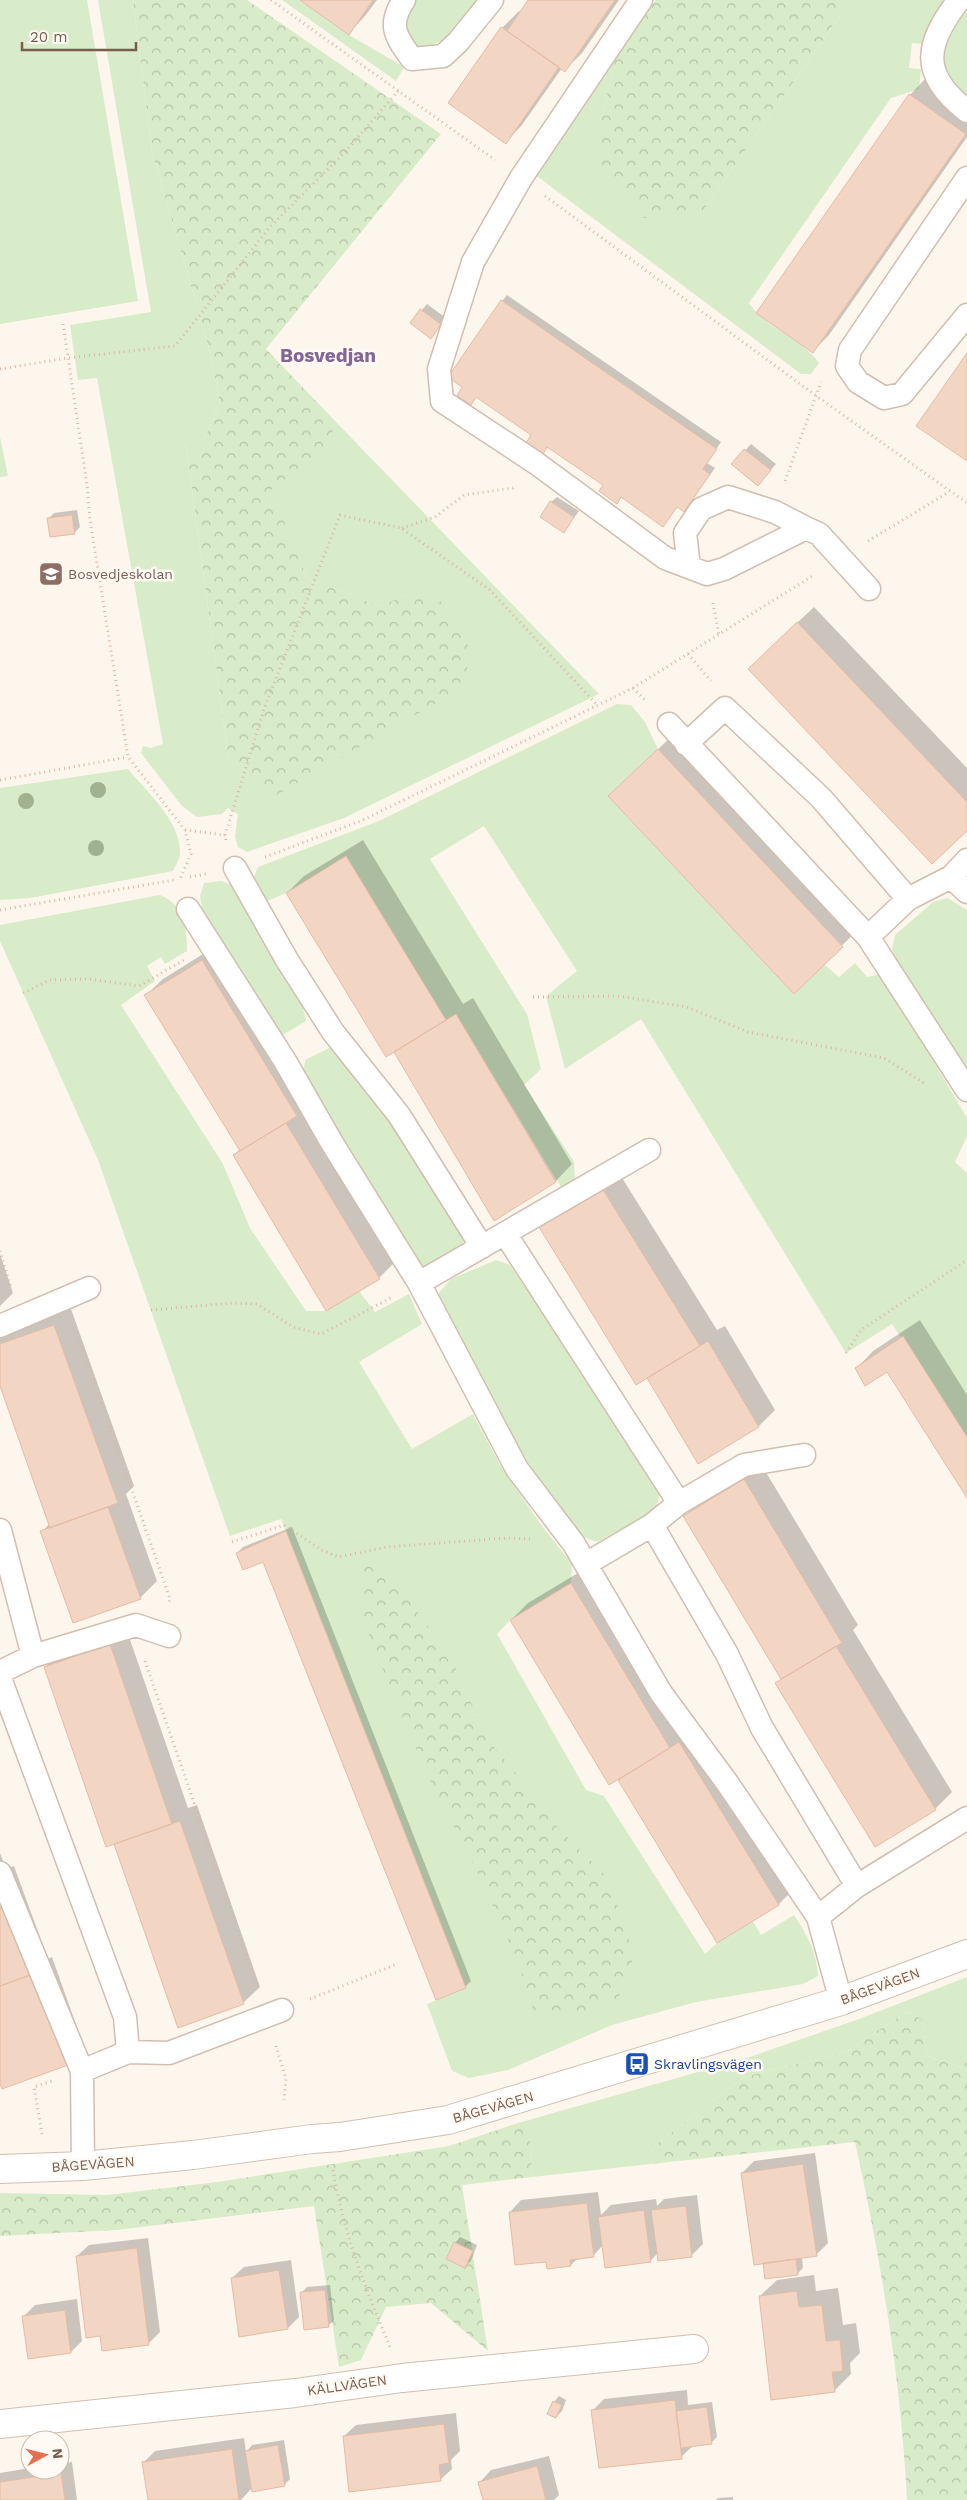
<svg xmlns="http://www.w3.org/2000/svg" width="967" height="2500" font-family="'Work Sans',sans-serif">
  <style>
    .green { fill: #d8ecc9 }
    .forest { fill: url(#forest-crowns) }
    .shadow { fill: #0003 }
    .building { fill: #f3d5c3; stroke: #e6bba3 }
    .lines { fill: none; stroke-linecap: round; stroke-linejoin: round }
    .service-casing { stroke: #d1beb0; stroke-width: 25 }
    .minor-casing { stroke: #d1beb0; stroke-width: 30 }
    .tertiary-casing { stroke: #d1beb0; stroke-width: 30 }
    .path { stroke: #d9b8a5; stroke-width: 3; stroke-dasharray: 1 4; stroke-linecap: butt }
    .service { stroke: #fff; stroke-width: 22 }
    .minor { stroke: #fff; stroke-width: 28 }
    .tertiary { stroke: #fff; stroke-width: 28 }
    .tree { fill: #a0b28e }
    .labels { text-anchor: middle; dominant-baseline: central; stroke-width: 5; stroke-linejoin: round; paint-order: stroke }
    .education-label { font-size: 14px; fill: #785e54; stroke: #fffaf3; text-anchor: start }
    .street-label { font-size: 14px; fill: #7a5c4d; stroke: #fffaf3 }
    .transit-label { font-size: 14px; fill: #164399; stroke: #fffaf3; text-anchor: start }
    .district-label { font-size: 19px; font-weight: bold; fill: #846695; stroke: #fffaf3 }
  </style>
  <defs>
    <pattern id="forest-crowns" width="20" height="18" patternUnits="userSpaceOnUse" patternTransform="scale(1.25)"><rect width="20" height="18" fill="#d8ecc9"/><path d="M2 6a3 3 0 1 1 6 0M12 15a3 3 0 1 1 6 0" fill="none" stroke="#b4c2a5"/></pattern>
  </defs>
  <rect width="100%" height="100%" fill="#fdf6ec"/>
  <path class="green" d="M0,0H87L138,301L0,324Z
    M98,0H133L152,152L211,355L220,403L201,446H186L229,761L410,594L379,606L307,578L270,490L324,449L337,423L599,694L344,818L247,852L238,847L235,837L238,814L228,808L222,814L197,817L182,806L141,753L143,746L151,748L163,744L97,378L78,380L70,325L151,312Z
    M282,0H300L349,35L404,67L396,81Z
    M410,0H483L450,37L425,48L410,45L402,11Z
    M851,0H944L922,44L912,43L909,68L921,69L919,89L891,98L749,303C766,329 801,337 819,363L811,374H801L534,174L607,66L613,72L599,125L700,215Z
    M967,3V96C945,79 935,49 950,24C955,16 961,10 967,3Z
    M0,437L8,476L0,477Z
    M617,704L631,705L645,722L658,749L608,796L794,993L825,965L839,977L855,963L867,977L882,974L967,1118V1136L955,1162L967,1173V1437L892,1324L846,1353L641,1019L565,1069L546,996L577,971L484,826L430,859L527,1014L541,1069L524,1085L574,1162L575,1179L562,1189L456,1014L446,1020L346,856L286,893L263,903L253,879L258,867L379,821Z
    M128,769C146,791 181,821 180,853C180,859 175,866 173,871L30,898L0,900V788Z
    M222,881L230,884C250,914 303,989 306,1021L283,1035L274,1028L203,914L200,896L204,883Z
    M160,895C185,905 187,928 187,951L165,964L161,957L147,966L155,981L121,1005L223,1164L250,1228L306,1311H326L359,1291L375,1312L409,1294L422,1324L359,1362L412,1449L473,1414L500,1465L539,1522L572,1564L571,1583L510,1620L497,1634L586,1790L604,1796L705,1954L717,1943L753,1921L761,1935L794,1915C807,1935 817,1952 818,1976L803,1984L696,2002L612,2025L508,2070L469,2078L452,2071L427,2004L466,1988L286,1531L281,1519L230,1536L98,1160L0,941V925Z
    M948,898L967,910V1068L901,972L892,950L895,935L933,902Z
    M329,1048L340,1050L386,1113L464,1241L459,1255L425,1267L405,1254L303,1076L305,1060Z
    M496,1260L510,1265L642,1462L660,1494L655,1511L597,1542L578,1535L524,1463L440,1310L438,1294L451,1279Z
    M967,1977V2061L961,2067L927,2056L922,2019L906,2012L846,2052L744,2077L659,2142L641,2165L532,2177L531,2144L518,2123L744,2059L859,2019Z"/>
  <path class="forest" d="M133,0H247L441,134L266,349L337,423L324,449L271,490L307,578L379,606L410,594L442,602L468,640L467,685L277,795L257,786L229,761L186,446H201L220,403L211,355L152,152Z
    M656,0H851L700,215L644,218L602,167L599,125L613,72L607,66Z
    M378,1560L451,1657L487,1739L521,1779L560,1830L607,1877L628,1934L634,1973L617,1999L588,2012L535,2015L515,1954L472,1861L424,1769L365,1625L360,1570Z
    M906,2012L922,2019L927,2056L961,2067L967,2061V2500H907C901,2380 881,2260 855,2142L641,2165L659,2142L744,2077L846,2052Z
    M518,2123L531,2143L532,2177L462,2185L488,2351L431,2303L386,2307L361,2360L339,2367L314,2206L117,2230L0,2236V2193L107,2195L217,2182L449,2146Z"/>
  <path class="shadow" d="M302,0H377L365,16L349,33Z
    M530,0H619L582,53L565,70L562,68L522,125L506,142L502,28L519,11L521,13Z
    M926,78L967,107V137L829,335L812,352L910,95Z
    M507,295L721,442L707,463L715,468L684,511L678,506L663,525L622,497L617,502L605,485L549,446L542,452L533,435L477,396L470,404L502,301Z
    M427,304L446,318L430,337L411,323Z
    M751,444L776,464L764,478L733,464Z
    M557,497L579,511L564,531L551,502Z
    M77,510L80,527L74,533L48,519L54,513Z
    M814,607L967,768V829L766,652Z
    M675,733L859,929L794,992L627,779Z
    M363,840L463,1004L473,998L572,1164L556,1181L494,1219L395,1050L287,893L304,876Z
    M219,944L396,1261L379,1278L234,1155L240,1149L146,995L163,979Z
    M619,1173L717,1330L725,1326L775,1410L759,1426L699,1463L647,1376L541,1228L557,1211Z
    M0,1254L13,1293L0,1306Z
    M71,1309L134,1486L126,1494L157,1581L140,1598L42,1532L50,1523L0,1383V1338L5,1333Z
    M920,1320L967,1395V1495L888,1370L857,1368L873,1351Z
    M761,1464L858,1625L853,1630L952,1792L935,1809L876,1845L777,1683L782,1678L685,1516L702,1499Z
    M292,1527L471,1981L465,1987L264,1560L237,1553L243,1547Z
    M588,1567L795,1888L778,1905L718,1941L618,1778L511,1620L528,1603Z
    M126,1628L188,1808L197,1805L260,1987L243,2003L115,1843L45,1667L62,1651Z
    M0,1853L6,1869L14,1866L48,1959L52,1957L84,2047L68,2064L0,2080Z
    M815,2153L828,2243L816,2255L802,2257L803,2268L797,2274L742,2173L754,2161Z
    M598,2192L601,2215L611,2205L656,2199L657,2206L664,2199L697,2195L703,2244L692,2255L658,2253L651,2260L606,2266L603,2245L593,2256L578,2258L571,2265L547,2260L510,2212L521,2200Z
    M460,2237L477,2245L471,2261L465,2266L455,2243Z
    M148,2238L160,2332L148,2344L101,2335L77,2256L89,2245Z
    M291,2260L299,2317L288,2328L232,2278L244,2267Z
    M814,2275L816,2291L838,2288L843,2325L856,2323L860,2353L850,2363L851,2374L834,2391L760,2296L777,2280Z
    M330,2285L334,2320L328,2326L301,2293L307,2287Z
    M77,2299L82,2341L71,2352L24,2316L35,2305Z
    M687,2390L688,2405L712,2402L717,2437L711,2443L694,2445L681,2457L593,2410L604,2399Z
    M559,2396L566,2400L562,2411L556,2417L554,2402Z
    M456,2413L460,2451L451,2460L452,2469L440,2480L344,2436L356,2425Z
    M244,2438L246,2452L252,2445L284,2440L290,2479L284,2485L252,2488L241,2500H149L144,2462L155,2451Z
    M549,2456L559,2495L554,2500H484L480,2482L491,2470Z
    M72,2462L77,2500H0V2473L30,2468V2470H60V2464Z
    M733,2497V2500H716L718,2498Z"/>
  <path class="building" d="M300,0H373L349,35Z
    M528,0H615L565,72L507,31Z
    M501,27L559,67L506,144L448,103Z
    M909,94L966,134L813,353L756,313Z
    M501,300L717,449L703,469L710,474L684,512L677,507L663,527L621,497L617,504L599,491L603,485L547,447L543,454L526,443L531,435L476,397L471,405L457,396L462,387L448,377Z
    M420,309L441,324L431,339L410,323Z
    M967,353V461L916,426Z
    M744,449L771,470L758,486L731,464Z
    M550,501L574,517L564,533L540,517Z
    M72,515L75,534L50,537L47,518Z
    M797,622L967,802V831L932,864L748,669Z
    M658,749L843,947L794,994L608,796Z
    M346,856L446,1020L386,1057L286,893Z
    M202,960L297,1116L240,1151L144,995Z
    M456,1014L556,1182L494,1221L394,1052Z
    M286,1123L380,1279L326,1311L233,1155Z
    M602,1188L700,1346L636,1385L539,1227Z
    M54,1325L118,1503L50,1528L0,1386V1344Z
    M903,1336L967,1437V1498L887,1372L865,1386L855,1368Z
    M708,1341L759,1427L698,1464L647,1378Z
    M744,1479L842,1643L781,1679L683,1516Z
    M108,1507L141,1599L73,1623L40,1531Z
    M286,1531L466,1988L436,2000L263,1562L243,1570L236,1553Z
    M571,1583L670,1748L609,1785L510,1620Z
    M110,1644L172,1824L106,1847L44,1667Z
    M836,1646L936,1810L875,1847L775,1683Z
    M679,1742L779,1905L717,1943L618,1780Z
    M180,1821L244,2004L178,2028L114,1844Z
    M0,1889L31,1975L0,1986Z
    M35,1973L68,2065L2,2089L0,2084V1986Z
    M803,2164L817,2256L754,2265L741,2173Z
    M587,2203L594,2257L570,2260L571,2266L547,2269L546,2262L515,2265L509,2212Z
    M686,2206L692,2257L658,2261L651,2210Z
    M644,2210L651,2262L605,2268L598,2217Z
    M454,2242L473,2251L465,2268L446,2259Z
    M137,2248L149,2345L102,2351L100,2336L86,2338L76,2256Z
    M796,2259L798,2275L765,2279L763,2263Z
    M279,2270L288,2329L239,2337L231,2278Z
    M325,2290L329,2327L304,2330L300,2292Z
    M797,2291L799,2307L822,2305L826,2341L840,2340L843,2371L832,2372L835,2392L771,2400L759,2296Z
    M65,2310L71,2353L28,2359L22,2316Z
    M675,2400L682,2459L599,2468L591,2410Z
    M553,2401L562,2405L556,2418L547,2414Z
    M707,2407L712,2444L681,2448L676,2411Z
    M444,2424L449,2463L439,2465L441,2481L349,2492L343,2436Z
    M278,2445L285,2486L252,2492L245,2451Z
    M232,2449L239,2500H148L142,2462Z
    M537,2466L546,2500H483L478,2482Z
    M61,2473L65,2500H0V2482Z"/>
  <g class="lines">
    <defs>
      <path id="service" d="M404,0C387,25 396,37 412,59L443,56L458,42L492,0
        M641,0L521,178L473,262L439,369L442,401L536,463L665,558L707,574L724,569L806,528L819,534L869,589
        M959,0C925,44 919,74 967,111
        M967,178L850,350L847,366L858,382L884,398L902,394L967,315
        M689,567L685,533L701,509L728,497L775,512L806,528
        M669,724L868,937L967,1090
        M686,744L725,708L821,798L908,899
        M235,868L287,960L333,1032L399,1115L482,1247
        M951,877L967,892
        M188,909L285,1061L332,1143L419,1283L517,1469L574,1544L661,1693L728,1784L818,1917L841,2001
        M868,937L908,899L951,877L967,860
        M506,1235L679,1503
        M419,1283L649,1150
        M0,1326L89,1288
        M652,1525L727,1654L762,1728L857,1886
        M0,1530L33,1656
        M586,1564L652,1525L679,1503L744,1465L804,1455
        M0,1672L33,1656L136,1625L169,1636
        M0,1678L125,2017L128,2052
        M0,1873L82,2071L83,2166
        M818,1917L857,1886L967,1818
        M82,2071L128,2052L169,2053L282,2010"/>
      <path id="minor" d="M0,2424L295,2393L402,2378L694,2349"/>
      <path id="tertiary" d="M0,2169L83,2166L193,2155L312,2139L340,2137L448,2120L841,2001L967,1954"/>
    </defs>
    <use href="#service" class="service-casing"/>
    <use href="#minor" class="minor-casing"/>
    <use href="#tertiary" class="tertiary-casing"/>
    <path class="path" d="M271,0L495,160
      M545,196L815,395L967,503
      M63,324L87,485L90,520L128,757L185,830L191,854L180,879
      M0,369L67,358L175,346L271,226L345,152L399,90
      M785,481L821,382
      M402,528L435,517L464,495L513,488L515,486
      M868,541L949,492
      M713,603L719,635
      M688,654L711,681
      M633,688L647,702
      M0,780L128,757
      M185,830L225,835
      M226,840L225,835L264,709L340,515L401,528L490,590L598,706
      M265,857L363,820L633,688L814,575
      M190,877L206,874
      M0,910L174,880
      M23,993L50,980L88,979L139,986L184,960
      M533,997L618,996L687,1007L748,1032L884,1058L924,1083
      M0,1251L11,1288
      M151,1310L232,1303L257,1304L293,1327L321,1334L391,1298
      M73,1328L77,1332L170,1599L168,1604
      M846,1353L861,1330L967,1260
      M232,1542L284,1525L322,1550L338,1557L387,1547L507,1538L531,1539
      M145,1661L257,1985
      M310,1999L397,1964
      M276,2046L286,2079L284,2100
      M42,2134L34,2087L52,2081
      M333,2170C343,2232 366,2289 390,2347"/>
    <use href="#service" class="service"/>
    <use href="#minor" class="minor"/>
    <use href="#tertiary" class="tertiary"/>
  </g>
  <g class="tree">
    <circle cx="98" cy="790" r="8"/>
    <circle cx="26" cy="801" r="8"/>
    <circle cx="96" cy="848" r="8"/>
  </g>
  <defs>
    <symbol id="school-square" viewBox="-11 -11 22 22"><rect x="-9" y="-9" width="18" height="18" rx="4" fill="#8d6e63" stroke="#fffaf3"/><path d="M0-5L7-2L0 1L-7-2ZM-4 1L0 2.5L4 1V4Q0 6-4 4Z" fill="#fff"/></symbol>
    <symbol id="bus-square" viewBox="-11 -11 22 22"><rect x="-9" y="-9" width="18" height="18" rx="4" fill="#1a4fb4" stroke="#fffaf3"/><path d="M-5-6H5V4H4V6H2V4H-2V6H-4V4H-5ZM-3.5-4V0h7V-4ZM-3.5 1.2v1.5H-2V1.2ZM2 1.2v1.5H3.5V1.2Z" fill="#fff"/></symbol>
  </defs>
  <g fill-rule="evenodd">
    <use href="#school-square" x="37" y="560" width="28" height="28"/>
    <use href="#bus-square" x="623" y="2050" width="28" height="28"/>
  </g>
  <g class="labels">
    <g class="education-label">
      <text x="68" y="574">Bosvedjeskolan</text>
    </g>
    <g class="street-label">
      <text transform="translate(880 1986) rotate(-20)">BÅGEVÄGEN</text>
      <text transform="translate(493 2107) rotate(-16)">BÅGEVÄGEN</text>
      <text transform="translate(93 2164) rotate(-4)">BÅGEVÄGEN</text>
      <text transform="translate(347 2385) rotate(-8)">KÄLLVÄGEN</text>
    </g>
    <g class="transit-label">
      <text x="654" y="2064">Skravlingsvägen</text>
    </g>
    <g class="district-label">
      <text x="328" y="355">Bosvedjan</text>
    </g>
  </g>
  <g transform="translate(45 2455) rotate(83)"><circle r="24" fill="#fffaf3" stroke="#cabbb1"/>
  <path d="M0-4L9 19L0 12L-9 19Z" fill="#e76f51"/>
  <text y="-8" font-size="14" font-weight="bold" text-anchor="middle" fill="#7a5c4d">N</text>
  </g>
  <path d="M22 42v8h114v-8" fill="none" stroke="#7a5c4d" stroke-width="2.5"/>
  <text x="30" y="42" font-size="15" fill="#7a5c4d" stroke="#fffaf3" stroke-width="4" paint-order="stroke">20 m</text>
</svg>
